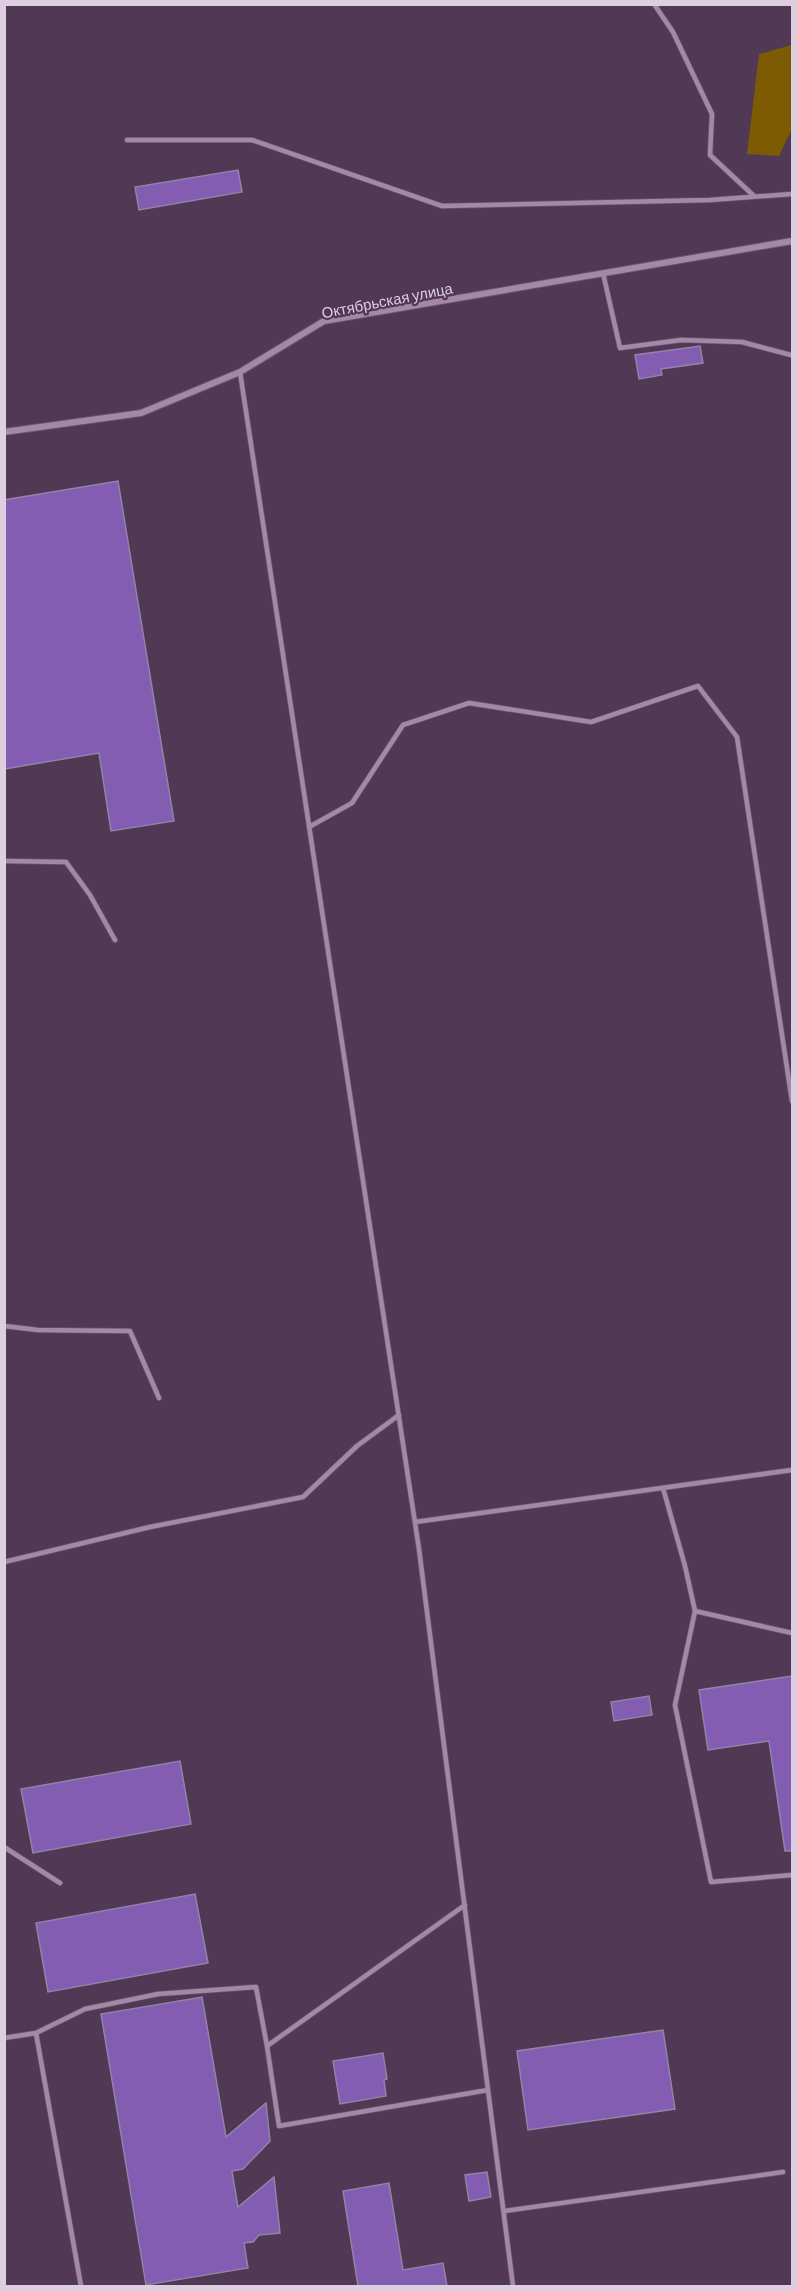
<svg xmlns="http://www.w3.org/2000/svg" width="797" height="2291" font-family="Barlow,sans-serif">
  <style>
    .green { fill: #7c5b02 }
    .building { fill: #835db1; stroke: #9283a8; stroke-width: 1.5 }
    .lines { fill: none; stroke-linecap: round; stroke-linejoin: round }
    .lane-casing { stroke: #68546b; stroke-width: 6 }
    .street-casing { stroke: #68546b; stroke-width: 8 }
    .lane { stroke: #a588a8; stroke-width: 4.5 }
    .street { stroke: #a588a8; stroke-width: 6 }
    .labels { text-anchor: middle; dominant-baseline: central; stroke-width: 4.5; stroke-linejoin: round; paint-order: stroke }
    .street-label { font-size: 15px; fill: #decfe0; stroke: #513854 }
  </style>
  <rect width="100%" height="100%" fill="#513854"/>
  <path class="green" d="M792,45V129L779,156L747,154L759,54Z"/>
  <path class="building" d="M238,170L242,192L139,210L135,187Z
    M700,346L703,363L661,369L662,375L639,379L635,355Z
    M118,481L174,821L111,831L99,753L4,769V500Z
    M792,1676V1851H785L769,1741L708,1750L699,1690Z
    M649,1696L652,1715L614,1721L611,1702Z
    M180,1761L191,1824L33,1853L21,1789Z
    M195,1894L208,1963L48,1992L36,1923Z
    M202,1997L226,2137L266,2103L270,2141L243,2169L232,2171L238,2207L274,2177L280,2233L259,2235L253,2242L244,2243L248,2268L146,2285L101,2014Z
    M663,2030L675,2109L528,2130L517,2051Z
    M383,2053L387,2079L384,2080L386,2096L340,2104L333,2061Z
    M487,2172L491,2197L469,2201L465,2175Z
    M389,2183L403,2270L443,2263L447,2286H358L343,2191Z"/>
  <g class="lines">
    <defs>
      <path id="lane" d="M654,4L673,32L712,114L710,155L754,196
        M127,140H252L442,206L710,200L792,194
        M603,273L620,348L681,340L742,342L791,355
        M240,372L419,1549L513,2286
        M309,827L352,803L403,725L469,703L591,722L698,686L737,737L792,1101
        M4,861L66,862L90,895L115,940
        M4,1326L38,1330L130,1331L159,1398
        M663,1488L685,1566L695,1611L792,1633
        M415,1522L792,1470
        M4,1562L150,1527L303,1497L357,1446L399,1415
        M695,1611L675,1705L711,1882L792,1875
        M4,1847L60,1883
        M465,1905L267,2046L279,2126L488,2090
        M36,2033L85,2009L158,1994L256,1987L267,2046
        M4,2038L36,2033L81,2286
        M504,2211L783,2172"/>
      <path id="street" d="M4,432L141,413L240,372L324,321L792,241"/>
    </defs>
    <use href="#lane" class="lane-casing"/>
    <use href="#street" class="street-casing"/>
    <use href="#lane" class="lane"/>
    <use href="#street" class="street"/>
  </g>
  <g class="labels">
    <g class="street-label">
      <text transform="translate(387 300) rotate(-11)">Октябрьская улица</text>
    </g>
  </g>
  <rect width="797" height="2291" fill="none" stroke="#decfe0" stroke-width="12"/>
</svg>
